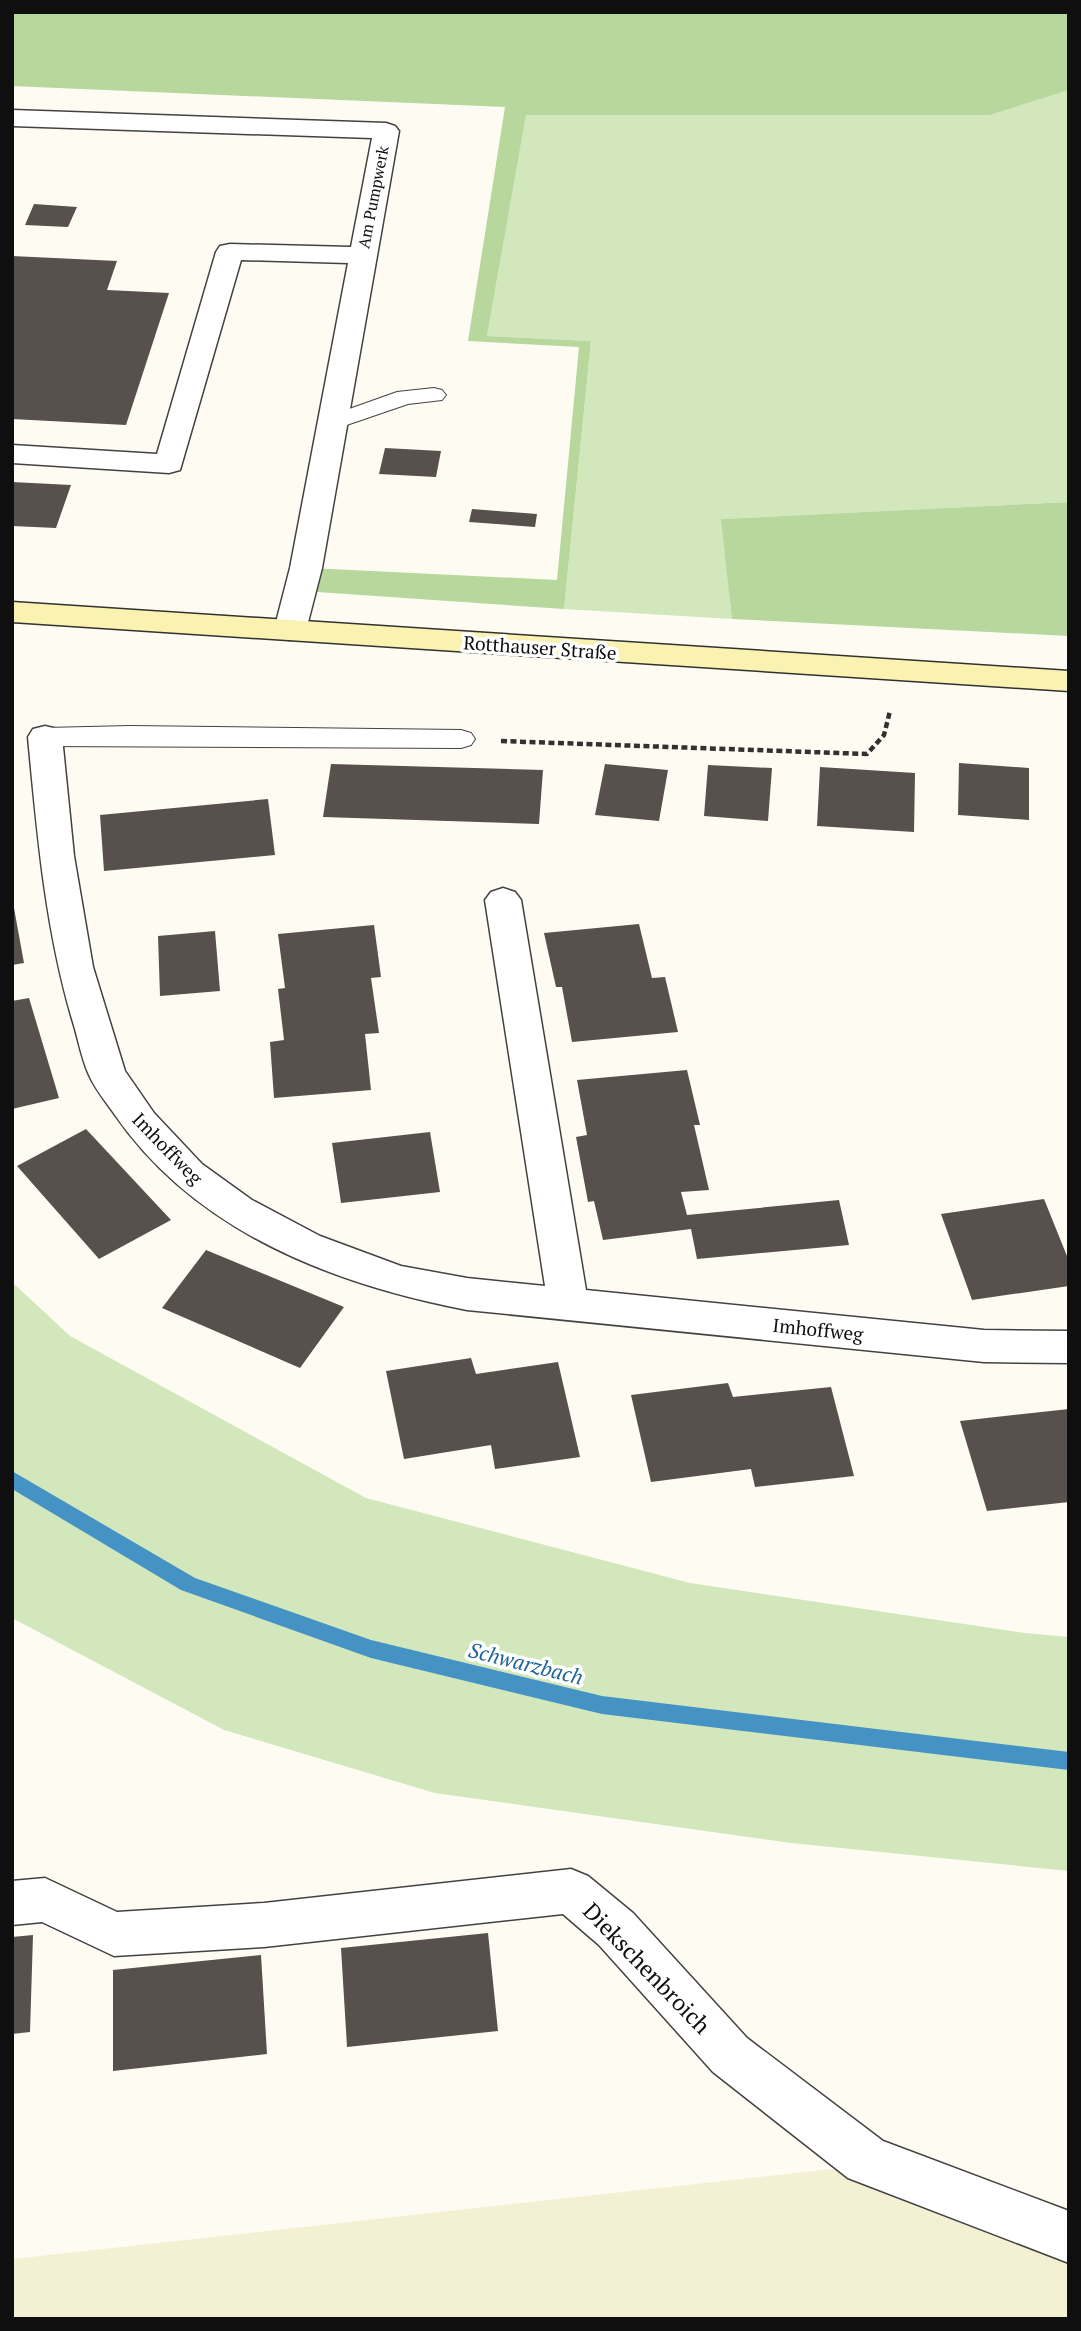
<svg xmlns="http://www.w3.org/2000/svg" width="1081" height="2331" font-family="'PT Serif',serif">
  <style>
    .farmland { fill: #f3f0d3 }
    .green { fill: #d3e7bd }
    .forest { fill: #b7d79d }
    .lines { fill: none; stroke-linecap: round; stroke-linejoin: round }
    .stream { fill: #4592c5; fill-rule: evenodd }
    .building { fill: #57504c }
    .lane-casing { stroke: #424242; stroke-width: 2 }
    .street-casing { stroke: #424242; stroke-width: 3 }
    .secondary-casing { stroke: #313131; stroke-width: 3 }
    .path { stroke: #313131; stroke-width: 4.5; stroke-dasharray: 6 3.5; stroke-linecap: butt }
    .lane { fill: #fff; fill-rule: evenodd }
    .street { fill: #fff; fill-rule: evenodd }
    .secondary { fill: #faf2b1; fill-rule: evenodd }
    .labels { text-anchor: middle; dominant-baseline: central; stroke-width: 7; stroke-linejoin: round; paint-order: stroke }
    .far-street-label { font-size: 16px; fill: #0f0f0f; stroke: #fff }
    .street-label { font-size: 19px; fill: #0f0f0f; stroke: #fff }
    .water-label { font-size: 21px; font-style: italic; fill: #1f659a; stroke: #fff }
    .near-street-label { font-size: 23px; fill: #0f0f0f; stroke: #fff }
  </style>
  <rect width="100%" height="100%" fill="#fefcf2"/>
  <path class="farmland" d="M868,2165L1069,2244V2319H12V2259Z"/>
  <path class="green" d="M1069,90V502L722,519L732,619L564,609L591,341L487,336L526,114L990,115Z
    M12,1282L70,1336L366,1498L690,1583L1025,1633L1069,1637V1871L791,1843L435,1793L224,1730L12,1618Z"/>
  <path class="forest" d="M12,12H1069V90L990,115H526L487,336L591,341L564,609L303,591L310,568L557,580L579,347L468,341L505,107L12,86Z
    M1069,502V636L732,619L721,519Z"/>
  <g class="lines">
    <path class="stream" d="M12,1471L195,1578L371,1640L602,1696L1069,1752V1770L602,1714L371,1658L181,1590L12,1489Z"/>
  </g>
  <path class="building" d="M34,204L77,207L68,227L25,225Z
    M12,256L117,261L107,290L169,293L126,425L12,419Z
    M385,448L441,451L436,477L379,474Z
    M12,482L71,485L56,528L12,526Z
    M472,509L537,514L535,527L469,522Z
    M959,763L1029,768V820L958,815Z
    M331,764L543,770L539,824L323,817Z
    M605,764L668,770L659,821L595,815Z
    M708,765L772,768L768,821L704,816Z
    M820,767L915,773L914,832L817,826Z
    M268,799L275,855L104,871L100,815Z
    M12,897L24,963L12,965Z
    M639,924L652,978L665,977L678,1032L572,1042L562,987H556L544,933Z
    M374,925L381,977L371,978L379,1033L365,1034L371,1090L274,1098L270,1042L284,1040L278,989L285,988L278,934Z
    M215,931L220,991L160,996L158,936Z
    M29,998L59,1098L12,1109V1001Z
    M687,1070L700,1125H694L709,1190L681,1192L687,1215L839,1200L849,1245L697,1259L691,1229L603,1240L594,1201L588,1202L576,1137L587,1135L577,1080Z
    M86,1129L171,1220L99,1259L17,1166Z
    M430,1132L440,1192L341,1203L332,1143Z
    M1044,1199L1069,1261V1286L972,1300L941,1214Z
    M206,1250L344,1307L300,1368L162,1308Z
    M471,1358L476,1374L558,1362L580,1457L495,1469L491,1445L404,1459L386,1371Z
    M728,1383L733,1397L831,1387L854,1476L755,1487L751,1469L651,1482L631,1395Z
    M1069,1409V1502L987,1511L960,1421Z
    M488,1933L498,2031L347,2047L341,1948Z
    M33,1935L30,2032L12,2034V1937Z
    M261,1955L267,2054L113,2071V1970Z"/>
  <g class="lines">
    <defs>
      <path id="lane" d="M434,388L442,390L446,395L442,400L408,404L332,430L324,428L320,423L324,418L397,392Z
        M130,726L461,730L471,733L475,739L471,745L461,748L45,746L35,743L31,737L35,731L45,728Z"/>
      <path id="street" d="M12,110L386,123L395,126L399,131L322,568L306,630L301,637L290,640L279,637L274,630L290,568L348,263L241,260L180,470L169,473L12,463V445L157,454L216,252L220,246L230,244L351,247L372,138L12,126Z
        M45,726L57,729L62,737L74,856L93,967L125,1071L154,1113L202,1164L252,1200L320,1236L401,1266L467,1278L545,1286L485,900L491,892L503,888L515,892L521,900L586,1290L984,1330L1069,1331V1363L984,1362L467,1310C333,1284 196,1232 115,1115C106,1102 95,1089 89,1075C81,1058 78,1037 72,1019C45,927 37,832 28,737L33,729Z
        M571,1869L588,1876L633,1913L747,2038L883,2141L1069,2211V2263L848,2178L713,2072L599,1945L563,1914L264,1947L114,1956L42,1922L12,1925V1881L45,1878L117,1912L264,1903Z"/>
      <path id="secondary" d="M12,602L1069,671V691L12,622Z"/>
    </defs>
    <use href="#lane" class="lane-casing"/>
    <use href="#street" class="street-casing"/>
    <use href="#secondary" class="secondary-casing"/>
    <path class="path" d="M501,741L867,754L884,735L890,711"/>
    <use href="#lane" class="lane"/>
    <use href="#street" class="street"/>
    <use href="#secondary" class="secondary"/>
  </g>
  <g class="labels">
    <g class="far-street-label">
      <text transform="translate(373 197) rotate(-79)">Am Pumpwerk</text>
    </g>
    <g class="street-label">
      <text transform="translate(540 647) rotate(4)">Rotthauser Straße</text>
      <text transform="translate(168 1148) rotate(46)">Imhoffweg</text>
      <text transform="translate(818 1329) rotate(6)">Imhoffweg</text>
    </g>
    <g class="water-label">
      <text transform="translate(526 1663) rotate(14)">Schwarzbach</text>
    </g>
    <g class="near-street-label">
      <text transform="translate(647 1968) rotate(46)">Diekschenbroich</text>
    </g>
  </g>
  <rect width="1081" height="2331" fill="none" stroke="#0f0f0f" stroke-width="28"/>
</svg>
